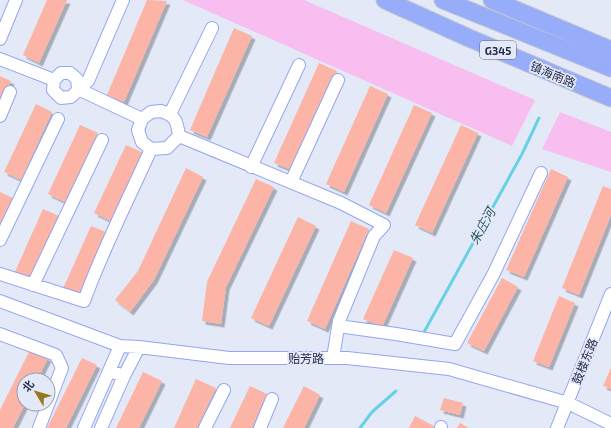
<svg xmlns="http://www.w3.org/2000/svg" width="611" height="428" font-family="'Exo 2','Noto Sans SC',sans-serif">
  <style>
    .green { fill: #f8beef }
    .lines { fill: none; stroke-linecap: round; stroke-linejoin: round }
    .stream { stroke: #67d1e5; stroke-width: 3 }
    .building { fill: #fbb4a6; filter: url(#shadow) }
    .minor-casing { stroke: #92a6ef; stroke-width: 14 }
    .highway-casing { stroke: #c3c5cd; stroke-width: 19 }
    .minor { stroke: #fff; stroke-width: 12 }
    .highway { stroke: #97adfa; stroke-width: 17 }
    .labels { text-anchor: middle; dominant-baseline: central; stroke-width: 3.5; stroke-linejoin: round; paint-order: stroke }
    .shield { fill: #e4e9f8; stroke: #606780; stroke-width: 1 }
    .shield-label { font-size: 11px; font-weight: bold; fill: #272f4d }
    .street-label { font-size: 12px; fill: #272f4d; stroke: #e4e9f8 }
    .water-label { font-size: 13px; font-style: italic; fill: #2c5b64; stroke: #e4e9f8 }
  </style>
  <defs>
    <filter id="shadow"><feDropShadow dx="3.5" dy="3.5" stdDeviation="0" flood-color="#0004"/></filter>
  </defs>
  <rect width="100%" height="100%" fill="#e4e9f8"/>
  <path class="green" d="M183,0H304L535,100L512,146Z
    M560,112L611,132V172L542,149Z"/>
  <g class="lines">
    <path class="stream" d="M423,334L522,154L539,118
      M360,428L372,412L396,391"/>
  </g>
  <path class="building" d="M47,0H67L39,63L23,55Z
    M147,0L167,1L124,102L107,95Z
    M234,28L252,36L207,137L190,130Z
    M319,63L337,71L292,170L274,163Z
    M0,76L11,81L0,106Z
    M370,86L388,94L344,192L326,184Z
    M36,104L52,112L21,180L4,172Z
    M414,105L432,113L386,213L369,205Z
    M80,125L98,133L65,202L48,194Z
    M461,125L478,133L432,233L415,225Z
    M126,145L144,153L111,221L94,213Z
    M186,168L203,177L154,280L130,312L115,300L138,271Z
    M551,169L568,177L524,277L506,270Z
    M256,179L274,187L226,287L221,324L202,321L207,282Z
    M603,186L611,189V215L579,295L562,288Z
    M0,192L13,198L0,226Z
    M43,209L59,216L29,281L14,274Z
    M298,217L316,226L269,326L251,318Z
    M351,221L369,229L325,329L307,321Z
    M91,226L106,232L77,298L62,291Z
    M394,250L413,258L382,327L363,319Z
    M502,278L518,287L484,351L467,343Z
    M559,296L575,303L549,367L533,361Z
    M30,350L48,358L37,380H24V404H25L13,428H0V410Z
    M82,358L97,365L66,428H47Z
    M611,368V389L603,386Z
    M143,372L162,381L139,428H116Z
    M196,379L216,388L197,428H174Z
    M250,386L267,394L252,428H230Z
    M304,386L320,395L304,428H283Z
    M444,398L463,403L460,415L440,410Z
    M415,416L434,426L433,428H409Z
    M460,423L469,428H457Z"/>
  <g class="lines">
    <defs>
      <path id="minor" d="M0,39L16,0
        M0,59L54,80
        M78,89L77,79L70,73H61L54,80L53,90L61,98L71,97L88,81L123,0
        M78,89L142,119
        M161,111C176,116 177,121 179,136L167,148L151,149L142,142L138,130L142,119L151,112Z
        M170,114L212,28
        M0,116L10,92
        M179,136L341,203L384,225L374,236L339,321L333,358
        M251,167L299,65
        M291,182L338,80
        M0,240L58,119
        M0,274L84,301C103,249 128,200 151,149
        M33,285L102,140
        M0,301L120,346L139,347L229,358H347L449,369L568,403L611,424
        M338,326L396,334L455,344L493,275L541,173
        M0,334L56,355L62,368L39,428
        M109,371L120,346
        M124,376L139,347
        M84,428L109,371L124,376L101,428
        M205,428L224,390
        M260,428L272,399
        M441,428V427
        M557,428L611,294"/>
      <path id="highway" d="M385,0L469,38L611,98
        M443,0L611,68
        M492,0L611,50"/>
    </defs>
    <use href="#minor" class="minor-casing"/>
    <use href="#highway" class="highway-casing"/>
    <use href="#minor" class="minor"/>
    <use href="#highway" class="highway"/>
  </g>
  <g class="labels">
    <rect class="shield" x="480" y="41" width="36" height="18" rx="3"/>
    <g class="shield-label">
      <text x="498" y="50">G345</text>
    </g>
    <g class="street-label">
      <text transform="translate(553 74) rotate(23)">镇海南路</text>
      <text x="306" y="358">贻芳路</text>
      <text transform="translate(584 361) rotate(-68)">鼓楼东路</text>
    </g>
    <g class="water-label">
      <text transform="translate(482 226) rotate(-61)">朱庄河</text>
    </g>
  </g>
  <g transform="translate(36 392) rotate(308)"><circle r="19" fill="#e4e9f8" stroke="#989fb4"/>
  <path d="M0-3L7 15L0 10L-7 15Z" fill="#937920"/>
  <text y="-6" font-size="11" font-weight="bold" text-anchor="middle" fill="#272f4d">北</text>
  </g>
</svg>
